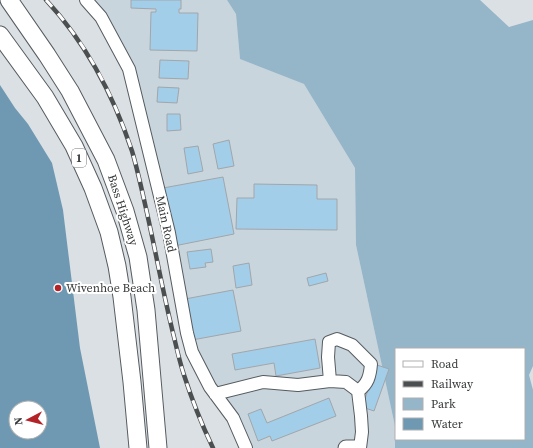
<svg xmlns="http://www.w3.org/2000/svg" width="533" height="448" font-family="'Source Serif 4',serif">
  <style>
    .built { fill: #c8d5dd }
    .green { fill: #95b5c9; fill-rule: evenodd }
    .water { fill: #6f99b3; fill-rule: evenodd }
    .building { fill: #a3cee9; stroke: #a1a6aa }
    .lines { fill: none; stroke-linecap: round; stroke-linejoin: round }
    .minor-casing { stroke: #565b5f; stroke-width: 14 }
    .major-casing { stroke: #565b5f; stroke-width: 17 }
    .highway-casing { stroke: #565b5f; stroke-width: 19 }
    .minor { stroke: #fff; stroke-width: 12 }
    .major { stroke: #fff; stroke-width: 15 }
    .highway { stroke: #fff; stroke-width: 17 }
    .rail-casing { stroke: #4c4f50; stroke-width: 4.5 }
    .rail { stroke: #fff; stroke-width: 3; stroke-dasharray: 9; stroke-linecap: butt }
    .poi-dot { fill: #b32227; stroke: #fff; stroke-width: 1.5 }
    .labels { text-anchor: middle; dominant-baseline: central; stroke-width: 4; stroke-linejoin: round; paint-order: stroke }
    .shield { fill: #fff; stroke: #737475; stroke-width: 1 }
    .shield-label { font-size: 11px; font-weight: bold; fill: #37393a }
    .street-label { font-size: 12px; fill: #37393a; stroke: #fff }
    .poi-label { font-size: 12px; fill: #37393a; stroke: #fff; text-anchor: start }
  </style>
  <rect width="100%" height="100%" fill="#dbe0e4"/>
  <path class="built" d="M86,0H227L236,14L240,59L304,84L355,168L356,245L395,426V448H246L192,352L129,69Z"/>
  <path class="green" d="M227,0H480L509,27L533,20V366L529,375L533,390V448H395V426L356,245L355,168L304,84L240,59L236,14ZM396,349H524V439H396Z"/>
  <path class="water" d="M0,85L15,108L28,124L52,163L63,210L80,348L100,448H0ZM16,408H40V432H16Z"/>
  <path class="building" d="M131,0H181V9H179V13H198L197,51L150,50L151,12H156V9L131,8Z
    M160,60L189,61L188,79L159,78Z
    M158,87L179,88L177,103L157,102Z
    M167,114H180L181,130L167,131Z
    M229,140L234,166L218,169L213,144Z
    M198,146L203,171L188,174L184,148Z
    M223,177L234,234L174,246L163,188Z
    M254,184L317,185V199H337V230L236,229L237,198H254Z
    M211,249L213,262L205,263L206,267L190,269L187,252Z
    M249,263L252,285L236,288L233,266Z
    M326,273L328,281L309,286L307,278Z
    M233,290L241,331L192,340L185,299Z
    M315,339L320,368L276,376L274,363L235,370L232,354Z
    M377,365L389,369L374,411L362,407Z
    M329,398L336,416L272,441L270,436L258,441L248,414L261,409L267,423Z"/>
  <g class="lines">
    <defs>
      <path id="minor" d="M86,0L101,17L129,69L169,233L187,333L192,352L210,387L233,418L246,448
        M330,381L328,357L329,342L337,339L352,345L371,364C370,376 368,384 358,391
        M215,394L263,382L298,385L330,381L346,382L358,391L361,416L362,432L360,448"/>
      <path id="major" d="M346,448H357"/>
      <path id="highway" d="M9,0L47,55L70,91L106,160L125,211L138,257L146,310L158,448
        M0,35L45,97L74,146L93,188L109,232L117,266L122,297L132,382L138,448"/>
    </defs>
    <use href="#minor" class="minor-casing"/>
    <use href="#major" class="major-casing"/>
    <use href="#highway" class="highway-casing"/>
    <use href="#minor" class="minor"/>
    <use href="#major" class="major"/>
    <use href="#highway" class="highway"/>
    <defs>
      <path id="rail" d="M46,0C87,44 113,94 132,151C137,168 141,186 145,204C155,248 163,293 174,337C177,350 180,363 184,375C192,400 202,425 213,448"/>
    </defs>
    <use href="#rail" class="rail-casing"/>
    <use href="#rail" class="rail"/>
  </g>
  <circle class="poi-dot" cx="58" cy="288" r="4"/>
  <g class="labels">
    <rect class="shield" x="72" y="149" width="14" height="18" rx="3"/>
    <g class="shield-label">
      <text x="79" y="158">1</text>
    </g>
    <g class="street-label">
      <text transform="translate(123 210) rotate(72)">Bass Highway</text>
      <text transform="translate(166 224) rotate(78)">Main Road</text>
    </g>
    <g class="poi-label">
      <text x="66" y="288">Wivenhoe Beach</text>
    </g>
  </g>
  <rect x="395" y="348" width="130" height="92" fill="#ffffff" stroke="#afb0b0"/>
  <rect x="403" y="361" width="20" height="6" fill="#ffffff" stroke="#afb0b0"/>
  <text x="431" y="368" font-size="12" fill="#37393a">Road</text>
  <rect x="403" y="381" width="20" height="6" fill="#4c4f50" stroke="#afb0b0"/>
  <text x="431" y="388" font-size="12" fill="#37393a">Railway</text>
  <rect x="403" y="398" width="20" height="12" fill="#95b5c9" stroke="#afb0b0"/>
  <text x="431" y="408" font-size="12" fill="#37393a">Park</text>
  <rect x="403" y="418" width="20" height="12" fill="#6f99b3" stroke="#afb0b0"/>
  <text x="431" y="428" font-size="12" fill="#37393a">Water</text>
  <g transform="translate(28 420) rotate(263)"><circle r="19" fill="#ffffff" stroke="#afb0b0"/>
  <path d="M0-3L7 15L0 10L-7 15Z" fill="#b32227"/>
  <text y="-6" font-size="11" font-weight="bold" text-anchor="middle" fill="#37393a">N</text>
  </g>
</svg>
